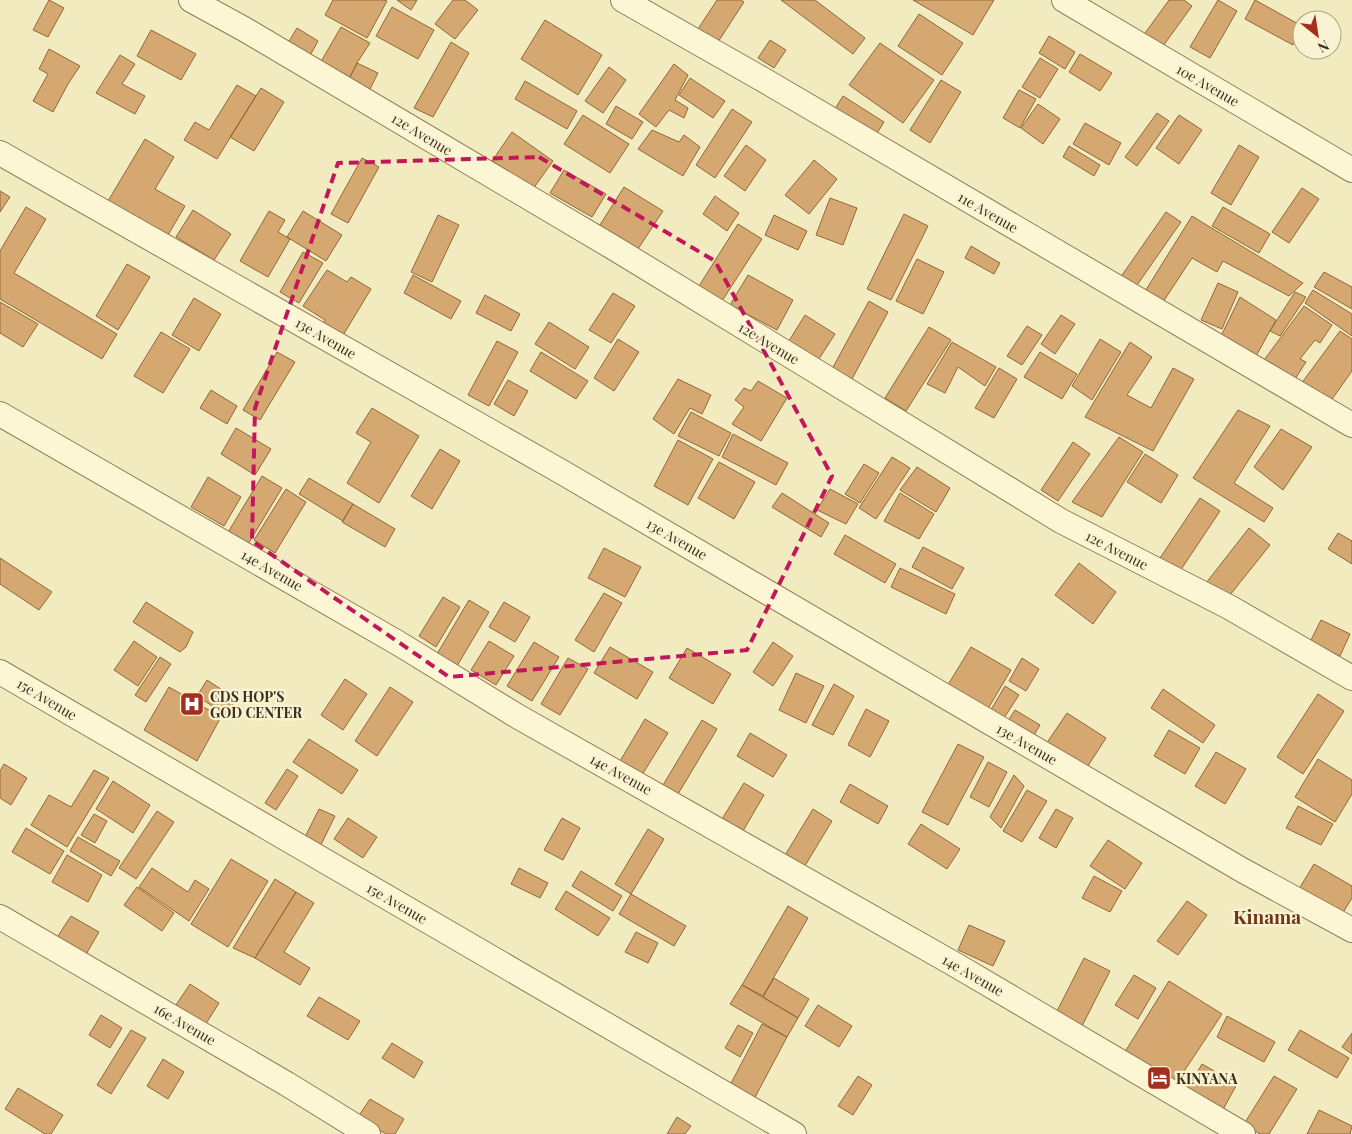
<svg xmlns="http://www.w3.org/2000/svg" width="1352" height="1134" font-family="'Playfair Display',serif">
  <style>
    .building { fill: #d6a871; stroke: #916738 }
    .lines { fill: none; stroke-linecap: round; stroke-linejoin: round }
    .minor-casing { stroke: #8f7c55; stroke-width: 26 }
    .minor { stroke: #fdf6d5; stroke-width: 24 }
    .marked { fill: none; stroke: #c2185b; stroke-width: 4; stroke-dasharray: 10 6; stroke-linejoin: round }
    .labels { text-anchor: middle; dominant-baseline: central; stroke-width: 4.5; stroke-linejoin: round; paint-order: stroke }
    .street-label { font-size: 14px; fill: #3d301c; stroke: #faf3d1 }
    .poi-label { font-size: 14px; font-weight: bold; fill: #3d301c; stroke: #faf3d1; text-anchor: start }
    .district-label { font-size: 19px; font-weight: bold; fill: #6f3416; stroke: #faf3d1 }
  </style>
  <rect width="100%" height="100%" fill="#f3ebc0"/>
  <path class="building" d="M49,0L64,8L48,37L33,30Z
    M333,0H384L387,1L367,38L325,15Z
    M397,0H417L411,10Z
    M453,0H465L478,10L455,39L435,24Z
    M717,0H741L744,2L718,42L698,29Z
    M781,0H815L865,38L853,54Z
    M913,0H994L973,35Z
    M1169,0H1184L1192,6L1158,53L1140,40Z
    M1218,0L1237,11L1210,58L1190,47Z
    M1255,0L1302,26V30L1293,45L1245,19Z
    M392,7L434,30L418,59L376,36Z
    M919,14L963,43L942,75L898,46Z
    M545,20L602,55L578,95L521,59Z
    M341,27L370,43L357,63L346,85L319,65Z
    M297,28L318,41L307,61L285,48Z
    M151,30L196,54L181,80L137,56Z
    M1049,36L1075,52L1065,69L1039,53Z
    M770,40L786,50L774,68L758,58Z
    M451,42L469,53L433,117L414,108Z
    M880,43L934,80L903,123L849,85Z
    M49,49L80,66L68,84L53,112L33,101L48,74L39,69Z
    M1080,54L1112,73L1100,91L1069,72Z
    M120,55L135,64L122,84L145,96L135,114L96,93Z
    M1040,58L1058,69L1040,98L1022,87Z
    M357,63L378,73L367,95L346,85Z
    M674,64L688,75L675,100L688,108L684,118L669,110L656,127L639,114Z
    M609,67L626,80L603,113L585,101Z
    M690,78L725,101L713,118L679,95Z
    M941,80L961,92L930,143L910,130Z
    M525,81L577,111L567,129L515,99Z
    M237,85L256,96L217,159L184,140L195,122L209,130Z
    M261,88L284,102L254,151L230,137Z
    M1019,90L1036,99L1020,128L1003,118Z
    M843,96L884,122L874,138L833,112Z
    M1038,104L1060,119L1043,144L1021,128Z
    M616,106L643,122L632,139L606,124Z
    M732,109L752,122L715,178L696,165Z
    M1157,113L1169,121L1137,166L1125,157Z
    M583,115L629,144L610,173L564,144Z
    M1179,115L1202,130L1179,164L1156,148Z
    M1085,123L1121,143L1109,165L1073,144Z
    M652,130L679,142L684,135L700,147L683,176L638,149Z
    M512,132L553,161L533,189L492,161Z
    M145,139L174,157L155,189L185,206L168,235L108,201Z
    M746,145L766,160L745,191L724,176Z
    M1239,145L1259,157L1231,205L1211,193Z
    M1069,146L1100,165L1094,176L1063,157Z
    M362,158L379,167L348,223L331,214Z
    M814,160L837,179L809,214L785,195Z
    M564,170L606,194L592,217L550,193Z
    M624,187L663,211L636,252L598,228Z
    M1302,188L1319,199L1289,243L1272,232Z
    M0,191L10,197L0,212Z
    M715,196L739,213L727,231L703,214Z
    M830,198L857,208L843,245L816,235Z
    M26,207L46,219L14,273L117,334L102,359L0,299V251Z
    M1223,207L1270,234L1259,253L1212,226Z
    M193,210L231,234L214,260L176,237Z
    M269,211L285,220L278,232L290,239L268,277L240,261Z
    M303,211L342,235L326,261L287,237Z
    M1166,212L1181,222L1135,288L1120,278Z
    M904,214L928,226L891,300L867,289Z
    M438,215L459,225L432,282L411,272Z
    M774,215L807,231L798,250L765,235Z
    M1192,216L1205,224L1303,283L1289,296L1223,261L1217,272L1192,258L1161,305L1144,293Z
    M738,224L762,239L722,301L699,286Z
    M971,246L1000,263L994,274L965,258Z
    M303,252L323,263L299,303L280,292Z
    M917,259L944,272L923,314L896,301Z
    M127,264L150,277L118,330L96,316Z
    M327,270L347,282L351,277L371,289L342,337L322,325L325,320L303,306Z
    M1324,272L1352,287V309L1314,287Z
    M413,275L461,301L451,319L404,293Z
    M748,275L793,300L777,330L730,305Z
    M1218,283L1238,292L1222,329L1201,320Z
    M1313,290L1352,314V336L1305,303Z
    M1295,292L1306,297L1280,336L1270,331Z
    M613,293L635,306L611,343L589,330Z
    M485,295L520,314L511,331L476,313Z
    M1240,297L1276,320L1256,356L1221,336Z
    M194,298L221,314L199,351L172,335Z
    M869,301L888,312L852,379L832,369Z
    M0,302L38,324L23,347L0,333Z
    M1304,306L1332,325L1320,343L1315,340L1300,359L1306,362L1295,379L1264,360Z
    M805,315L835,334L817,362L787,344Z
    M1061,315L1075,324L1055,354L1041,344Z
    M549,322L589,347L575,369L535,344Z
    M1027,326L1042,335L1022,365L1007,356Z
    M929,327L951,340L906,411L885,398Z
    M1340,331L1352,339V371L1330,402L1301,384Z
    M161,332L190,349L163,393L134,376Z
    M618,339L639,352L614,391L594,378Z
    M1100,339L1121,352L1092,400L1072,386Z
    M497,341L518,352L489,406L468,395Z
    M952,342L996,367L985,386L958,367L945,393L927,384Z
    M1130,342L1152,357L1127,395L1151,408L1173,368L1194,379L1153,451L1085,417Z
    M277,352L295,362L260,420L243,410Z
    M541,352L588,381L576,399L530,371Z
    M1040,352L1077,374L1062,399L1024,377Z
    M999,368L1017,379L994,418L975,408Z
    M678,379L711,395L702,414L690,408L674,434L653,419Z
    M508,380L528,391L514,416L494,404Z
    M758,381L787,398L761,441L732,424L744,407L735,400L744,388L751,391Z
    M211,390L237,406L227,424L200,408Z
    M372,408L419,436L379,503L347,483L371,442L356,433Z
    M1238,410L1270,426L1234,483L1273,508L1264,522L1193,478Z
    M691,412L731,433L719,456L678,436Z
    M236,428L271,449L255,475L221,454Z
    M1281,429L1312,447L1283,490L1254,467Z
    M733,434L788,463L776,485L722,457Z
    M1119,437L1143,452L1102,517L1072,502Z
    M678,440L713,459L688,505L654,486Z
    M1073,442L1090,454L1058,501L1041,490Z
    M440,449L460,461L432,509L411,496Z
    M1145,454L1178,475L1161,503L1127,482Z
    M892,457L910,468L876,519L859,508Z
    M719,462L755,482L734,519L698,498Z
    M864,464L879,473L860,503L845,494Z
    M917,467L950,488L936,512L900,490Z
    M262,476L282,488L247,546L227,534Z
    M208,477L241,497L224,526L191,507Z
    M309,478L353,504L343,521L299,494Z
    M286,489L306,502L275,553L254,540Z
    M830,489L858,504L846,524L817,510Z
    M782,493L829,523L821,537L772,507Z
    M900,493L934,514L919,539L884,521Z
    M1200,498L1220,511L1176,577L1156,564Z
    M353,504L395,529L385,547L342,522Z
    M1249,528L1270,545L1226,600L1206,583Z
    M1338,533L1352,541V564L1328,549Z
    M845,535L896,564L885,583L834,554Z
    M923,547L964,568L952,589L912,567Z
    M604,548L641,567L625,597L588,578Z
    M0,558L52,592L39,610L0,584Z
    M1079,563L1116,592L1093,624L1055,595Z
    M900,568L955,594L946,614L891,587Z
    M604,593L622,603L594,652L575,640Z
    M443,597L460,607L436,647L419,636Z
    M469,600L489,612L457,666L437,654Z
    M146,602L193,632L186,647L180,652L133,622Z
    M504,602L530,617L515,642L489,627Z
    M1321,620L1350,634L1340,656L1310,642Z
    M134,641L157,657L138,686L114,670Z
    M489,641L514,656L496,685L471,670Z
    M534,642L559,657L532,701L507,686Z
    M773,642L793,656L773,686L753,672Z
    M610,647L653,672L637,699L594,673Z
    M971,647L1011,670L986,712L946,688Z
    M687,648L731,674L713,704L669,678Z
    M160,657L171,664L146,702L135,695Z
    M568,658L588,669L560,715L541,704Z
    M1022,658L1039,669L1026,691L1009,681Z
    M796,673L824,686L806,723L779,710Z
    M345,679L367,694L343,730L321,715Z
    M207,680L236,699L226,715L197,696Z
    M834,684L854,696L833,735L812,725Z
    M1005,686L1019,695L1002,721L989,713Z
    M169,687L221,717L197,761L144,730Z
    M390,687L413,702L377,756L355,741Z
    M1163,689L1215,725L1203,743L1151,708Z
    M1318,694L1344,711L1303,774L1277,757Z
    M866,709L889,721L870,757L848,745Z
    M1015,710L1040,725L1030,742L1004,727Z
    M1067,713L1106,738L1084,772L1044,747Z
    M645,719L668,733L642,775L620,761Z
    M702,720L717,729L678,794L663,785Z
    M1169,730L1200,748L1185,774L1154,756Z
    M750,733L787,755L773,777L737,756Z
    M309,739L358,770L342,794L293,762Z
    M958,744L984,757L948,825L922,812Z
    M1216,752L1246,769L1225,804L1195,786Z
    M1318,759L1352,780V794L1335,822L1295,797Z
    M988,762L1007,772L989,807L970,797Z
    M4,764L27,778L11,805L0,798V771Z
    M287,769L298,776L276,810L265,803Z
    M94,770L109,778L67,847L31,825L49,795L71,807Z
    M1014,775L1024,786L1001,828L990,817Z
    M113,781L150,805L133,833L96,809Z
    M744,783L764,795L740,836L719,824Z
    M850,784L888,806L878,824L840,802Z
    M1027,790L1047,801L1022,842L1003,831Z
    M1298,806L1333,824L1321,845L1286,828Z
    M319,809L335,816L317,853L301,845Z
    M813,809L832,821L803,869L784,857Z
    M1056,809L1073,818L1056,848L1039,838Z
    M157,811L174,822L136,879L119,868Z
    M94,814L107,821L95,843L81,835Z
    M348,818L377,837L363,858L334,839Z
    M562,818L580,828L563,860L544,850Z
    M921,824L960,849L947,869L908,844Z
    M26,828L64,851L50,874L12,852Z
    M648,829L664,839L631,894L615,884Z
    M78,837L120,861L111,876L70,851Z
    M1108,840L1142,863L1125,889L1090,866Z
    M67,855L102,875L88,902L52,882Z
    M231,859L268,881L228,947L191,924Z
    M1314,864L1352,886V898L1339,919L1296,894Z
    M152,868L188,892L195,880L209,889L189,921L139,887Z
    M519,868L548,883L540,898L511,884Z
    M581,871L622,896L613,911L572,886Z
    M1094,876L1122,891L1110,912L1082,898Z
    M275,879L296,892L255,958L233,948Z
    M137,887L174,913L162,931L124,905Z
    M566,891L610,918L598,936L555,909Z
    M296,892L314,903L284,952L310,968L300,985L255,958Z
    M631,894L686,926L674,946L619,914Z
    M1187,901L1207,915L1178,955L1157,941Z
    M788,906L808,918L763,996L742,985Z
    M71,916L99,932L85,956L56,939Z
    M969,925L1005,941L993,966L958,950Z
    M636,932L658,943L648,963L625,952Z
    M1084,958L1110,971L1082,1026L1056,1013Z
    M1134,975L1156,988L1138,1019L1115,1005Z
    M774,978L809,999L798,1018L763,997Z
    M1169,981L1222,1014L1173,1088L1123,1055Z
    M190,984L219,1003L202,1030L172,1011Z
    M742,985L798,1018L787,1037L730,1004Z
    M319,997L360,1021L348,1040L307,1016Z
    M818,1005L852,1026L839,1047L805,1026Z
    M101,1015L122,1028L110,1048L89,1035Z
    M1227,1016L1275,1042L1264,1062L1217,1037Z
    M762,1024L787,1037L752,1103L727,1091Z
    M738,1025L753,1033L740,1057L725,1048Z
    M131,1030L146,1038L111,1094L97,1085Z
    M1300,1030L1349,1058L1337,1078L1288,1050Z
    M1352,1033V1054L1342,1047Z
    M392,1043L423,1062L414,1078L382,1058Z
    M163,1059L184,1072L168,1099L147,1086Z
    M1202,1064L1237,1084L1220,1115L1184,1095Z
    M858,1076L872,1085L853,1115L838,1106Z
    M1274,1076L1297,1089L1269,1134H1260L1244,1124Z
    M18,1088L63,1115L51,1134H45L5,1109Z
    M370,1099L404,1119L395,1134H386L358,1117Z
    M1319,1110L1352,1126L1350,1134H1307Z
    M677,1117L691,1126L685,1134H667Z"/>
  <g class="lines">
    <defs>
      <path id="minor" d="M191,0L244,29L614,248L1061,521L1229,607L1352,678
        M623,0L762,79L1352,425
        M1064,0L1352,170
        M0,153L560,471L1242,870L1352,930
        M0,414L398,643L517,716L954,964L1243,1134
        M0,672L794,1134
        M0,917L287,1084L368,1134"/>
    </defs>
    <use href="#minor" class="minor-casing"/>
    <use href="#minor" class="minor"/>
  </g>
  <path class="marked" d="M539,157L715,261L832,476L747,650L449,677L252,541L255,408L338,163Z"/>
  <defs>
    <symbol id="hospital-square" viewBox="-11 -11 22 22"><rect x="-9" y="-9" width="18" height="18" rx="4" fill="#a62e1e" stroke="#faf3d1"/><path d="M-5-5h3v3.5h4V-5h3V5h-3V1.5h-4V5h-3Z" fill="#fff"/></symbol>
    <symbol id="hotel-square" viewBox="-11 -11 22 22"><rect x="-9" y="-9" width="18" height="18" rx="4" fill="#a62e1e" stroke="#faf3d1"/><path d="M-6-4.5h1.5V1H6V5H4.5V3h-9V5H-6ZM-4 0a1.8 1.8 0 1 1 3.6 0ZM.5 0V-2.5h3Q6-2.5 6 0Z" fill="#fff"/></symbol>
  </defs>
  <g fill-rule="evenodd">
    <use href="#hospital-square" x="178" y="690" width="28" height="28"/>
    <use href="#hotel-square" x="1145" y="1064" width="28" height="28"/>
  </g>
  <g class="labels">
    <g class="street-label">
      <text transform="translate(1208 85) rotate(30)">10e Avenue</text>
      <text transform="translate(422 134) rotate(31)">12e Avenue</text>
      <text transform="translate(988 212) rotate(30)">11e Avenue</text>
      <text transform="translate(326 338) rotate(30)">13e Avenue</text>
      <text transform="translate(769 343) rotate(31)">12e Avenue</text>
      <text transform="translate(677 539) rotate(30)">13e Avenue</text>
      <text transform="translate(1117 550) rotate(27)">12e Avenue</text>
      <text transform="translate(272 570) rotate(30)">14e Avenue</text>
      <text transform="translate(47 699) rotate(31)">15e Avenue</text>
      <text transform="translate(1027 744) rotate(30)">13e Avenue</text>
      <text transform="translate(621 774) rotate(29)">14e Avenue</text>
      <text transform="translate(397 903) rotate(30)">15e Avenue</text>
      <text transform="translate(973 975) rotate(30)">14e Avenue</text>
      <text transform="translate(185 1024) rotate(30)">16e Avenue</text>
    </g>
    <g class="poi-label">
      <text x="210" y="696">CDS HOP'S<tspan x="210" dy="16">GOD CENTER</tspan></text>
      <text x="1176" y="1078">KINYANA</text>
    </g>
    <g class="district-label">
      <text x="1267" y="916">Kinama</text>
    </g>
  </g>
  <g transform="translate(1317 35) rotate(150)"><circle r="24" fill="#faf3d1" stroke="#aea589"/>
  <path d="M0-4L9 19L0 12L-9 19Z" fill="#a62e1e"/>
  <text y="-8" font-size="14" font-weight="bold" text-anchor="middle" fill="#3d301c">N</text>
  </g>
</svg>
